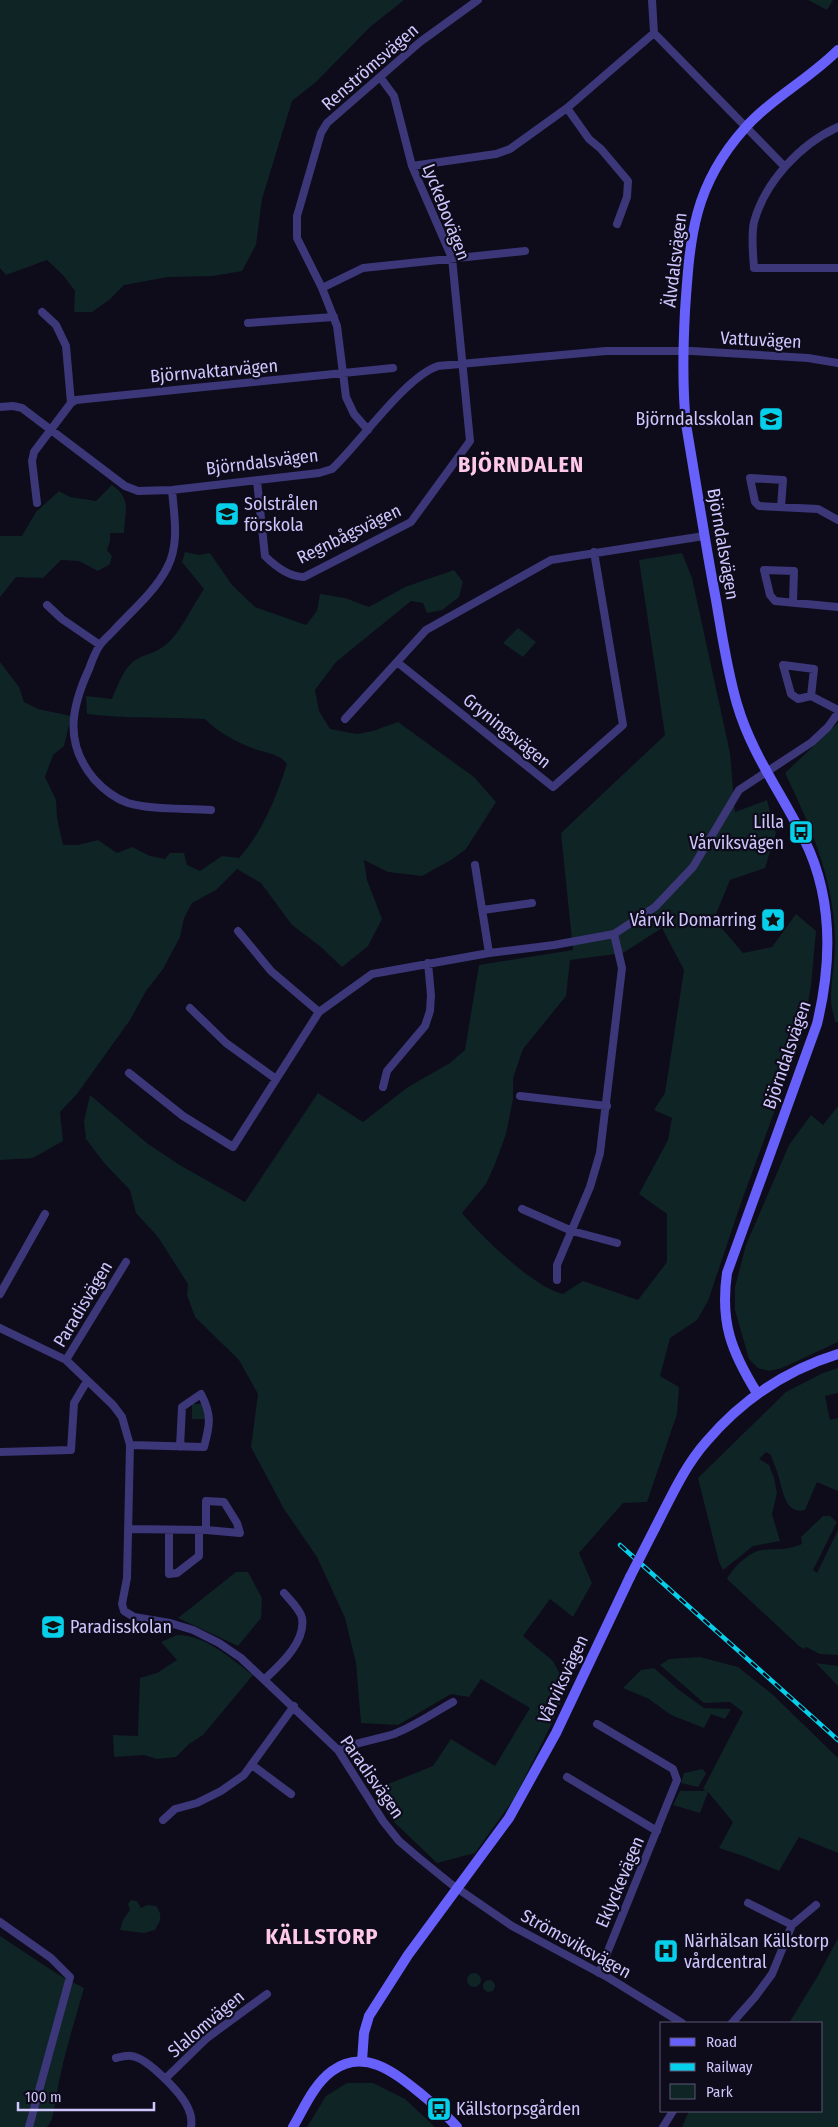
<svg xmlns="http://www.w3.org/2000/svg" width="838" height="2127" font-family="'Fira Sans Condensed',sans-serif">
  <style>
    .green { fill: #0f2424; fill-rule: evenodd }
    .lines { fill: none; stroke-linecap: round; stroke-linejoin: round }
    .street { stroke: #3b3779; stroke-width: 8 }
    .secondary { stroke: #6760fb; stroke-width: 10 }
    .rail-casing { stroke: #06cfea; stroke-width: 4.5 }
    .rail { stroke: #0e0b1b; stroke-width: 2.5; stroke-dasharray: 8; stroke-linecap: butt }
    .secondary-bridge { stroke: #6760fb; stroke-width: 10 }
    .labels { text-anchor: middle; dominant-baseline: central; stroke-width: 4.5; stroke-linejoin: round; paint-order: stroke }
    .street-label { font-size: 18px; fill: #cec6fd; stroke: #0e0b1b }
    .poi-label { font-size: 18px; fill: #cec6fd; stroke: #0e0b1b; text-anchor: start }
    .district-label { font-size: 22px; font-weight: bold; letter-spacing: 1px; fill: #fec8e9; stroke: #0e0b1b }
  </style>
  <rect width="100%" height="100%" fill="#0e0b1b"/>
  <path class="green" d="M0,0H404L370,27L316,82L292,101L262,199L256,245L242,271L213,276L168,277L124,285L109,300L92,312H74L75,291L63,275L47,260L6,275L0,268Z
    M808,0H833L827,10Z
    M112,485C132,499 125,511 124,533H110V541L107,550L112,556L110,564L98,571L79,561L61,560L43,578L16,577L0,597V536H22L36,512L59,491L70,497L96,501Z
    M185,552L199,555L210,553L232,585L255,607L306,625L317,611L320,594L345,598L369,607L405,587L454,570L463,582L459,597L442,610L427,613L423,603L411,601L336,662L315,690L319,711L330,729L357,734L373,731L398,722L474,777L496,802L466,849L451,860L422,876L388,872L364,860L367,880L382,919L368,946L342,967L321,947L292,925L261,883L237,869L216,890L192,903L184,918L180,937L163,969L146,991L130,1020L77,1094L60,1112L63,1141L33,1158L0,1160V662L19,687L24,702L38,709L71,716L64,746L53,755L45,777L56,800L57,818L63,845H78L98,840L117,853L132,847L150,856L165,859L170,853H184L187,865L200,871L222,856L239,858C264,829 275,800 287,764C279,753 264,753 252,748C234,741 218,732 205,719C166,717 126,719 87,714L86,696L112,699C118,685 124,665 139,658C147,654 157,652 164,646C180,635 192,606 204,589L182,562Z
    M682,553L692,578L730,753L735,812L767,800L776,833L765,868L730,880L714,919L743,953L772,947L796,914L816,931L811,985L803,1033L741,1203L708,1301L697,1320L670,1338L660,1376L679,1387L677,1414L647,1502L623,1503L579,1553L592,1583L573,1617L550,1599L523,1636L553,1661L567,1687L552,1723L514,1799L475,1853L437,1863L392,1820L373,1790L433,1766L451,1739L495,1766L530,1708L481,1679L469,1697L451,1694L398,1725L361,1723L356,1663L345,1618L317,1557L284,1509L251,1447L258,1394L239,1360L195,1317L187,1295L188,1284L158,1237L136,1213L130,1190L105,1164L86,1139L84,1121L90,1095L148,1144L178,1164L245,1202L318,1093L363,1122L408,1087L450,1063L465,1050L479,965L573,950L561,833L665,735L639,560ZM662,928L684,970L665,1093L654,1110L672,1118L668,1140L639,1194L667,1214V1262L638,1300L583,1281L563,1294C533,1287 482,1237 462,1213L486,1184L495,1164L506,1134L513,1099V1078L523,1049L566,996L570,960L623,953Z
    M518,628L536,642L523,657L503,643Z
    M838,723V1022H835C834,1015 831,1007 831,1000C831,978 836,958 835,936C833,877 810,825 785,773Z
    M838,1106V1342L782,1368L769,1371L758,1368L749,1359L735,1310V1287L746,1245L789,1145L811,1115L823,1125Z
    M838,1368V1393L825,1396L830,1420L838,1418V1491L817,1482L805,1510C786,1515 783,1492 779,1478C777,1470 773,1462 771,1455L766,1452L759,1459L769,1465L774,1478L777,1493L772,1514L780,1541L753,1546L723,1570L719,1562L698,1478L786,1392L823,1373Z
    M192,1404H205V1419H192Z
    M823,1516H830L837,1522L813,1570L817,1573L838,1530V1655L820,1654L806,1647L804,1649L799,1646L727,1579C733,1568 749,1551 763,1550C780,1548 784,1551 802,1544L801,1537Z
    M236,1572H248L262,1598L261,1618L238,1646L178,1618Z
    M177,1635C206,1635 231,1659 253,1675L203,1735L189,1744L176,1757L157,1759L144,1755L114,1757L113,1735L138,1736L140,1678L157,1673L177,1660L161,1642Z
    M700,1657L738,1667L772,1694L838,1758V1853L799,1837L779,1871L746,1857L719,1848L733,1822L708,1792L700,1813L673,1805L680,1791H706L703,1789L743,1712L730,1702L704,1703L660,1665L669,1659Z
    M816,1663L838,1666V1686Z
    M654,1668L679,1690L704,1708L731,1709L725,1719L711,1714L704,1728L671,1715L649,1699L623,1688L641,1670Z
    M703,1769L706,1774L698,1787L681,1783L684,1773Z
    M131,1900L137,1901L141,1908L147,1905L156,1906C163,1916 161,1920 155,1930L144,1933L120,1930L123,1920L130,1910L128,1904Z
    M0,1936L59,1975L84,1988C74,2024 62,2060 56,2098C54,2107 54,2120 47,2127H0Z
    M838,1938V2127H682L689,2111H822V2023H789L819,1974Z
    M467 1980a7 7 0 1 1 14 0a7 7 0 1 1-14 0Z
    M483 1986a6 6 0 1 1 12 0a6 6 0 1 1-12 0Z
    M347,2083H373L405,2099L435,2127H307L326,2096Z"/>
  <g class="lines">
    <path class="street" d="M652,0L654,33L784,166
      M567,108L589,139L601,149L628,181L627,197L617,224
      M838,127C800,144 765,182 754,222C751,235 753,254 754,268H838
      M412,166L496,154L510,149L567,108L654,33
      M322,288L363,268L525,251
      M42,312L56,325L66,346L71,403
      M248,323L334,317
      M0,407L13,406L22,408L125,486L138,491L172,490L319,473L332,469C360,443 405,377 438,366L606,351H692L808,358L838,363
      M368,430L354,414L346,397L337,326L322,288L297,238V216L321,133L327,123L420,42L478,0
      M257,481L265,556C275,566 290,577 304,577L411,522L470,441L452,258L412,166L394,96L380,77
      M172,490C174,515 180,544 167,568C155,591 134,609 116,628C111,634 104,639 100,645C95,652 92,661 89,669C71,708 64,743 94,779C103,789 114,798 128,803C150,810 187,808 211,810
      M37,503L32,461L34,452L71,403L76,400L393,368
      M781,507L783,480L750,478L755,502L759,506L818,509L838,520
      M793,602L794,571L764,570L770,595L775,601L838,607
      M47,605L62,619L100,645
      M397,662L553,787L623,725L594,552
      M811,696L814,669L783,665L791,694L798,699L811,696L838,710
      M345,719L426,630L551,560L704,536
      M475,865L489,953
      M483,910L532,903
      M238,931L271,971L319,1012
      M190,1008L226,1043L276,1079
      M129,1073L183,1116L233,1147L319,1012L372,974L489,953L554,945L614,934L655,907L693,867L739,790L812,742L828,727L838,713
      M383,1087L387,1071L425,1026L430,1011L431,995L428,963
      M520,1096L607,1106
      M522,1209L572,1231L617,1243
      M557,1280V1265L590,1187L600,1153L622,968L614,934
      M0,1294L45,1214
      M0,1328L66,1360L113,1405L122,1417L130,1445L127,1578L122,1604L124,1611L134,1617L170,1623L193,1630L219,1643L241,1658L338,1750L383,1821L399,1841L419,1858L451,1884L512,1926L609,1978L682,2023
      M66,1360L126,1262
      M130,1445L204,1447C210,1425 212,1415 201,1394L182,1407L180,1447
      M0,1452L71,1450L74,1403L87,1381
      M128,1529L206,1530L240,1533L237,1523L224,1502L206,1501V1530
      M169,1530V1574L177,1573L199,1556V1530
      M265,1679C280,1665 306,1642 302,1618C300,1609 290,1600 284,1593
      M597,1724L673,1769L677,1780L599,1973
      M338,1750C357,1742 375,1740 394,1734C415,1726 433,1713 453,1702
      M252,1765L291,1794
      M567,1777L657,1831
      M163,1820L175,1809L197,1803L221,1791L244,1775L294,1706
      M748,1903L792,1925
      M0,1922L51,1958L70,1977L29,2127
      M732,2023L755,1997L772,1974L792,1925L816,1905
      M116,2058C120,2057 127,2055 131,2056C147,2057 182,2094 188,2108C191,2114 192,2121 191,2127
      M165,2079L207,2038L267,1994
      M663,2127L673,2111"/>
    <path class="secondary" d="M757,1393C731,1351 720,1322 727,1273L817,1024C832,962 833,897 804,839C781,792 752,755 737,704C727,670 722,635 716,600C705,542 696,483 686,424C682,386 683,349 685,311C690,237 693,186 745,128C772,98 809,79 838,50
      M655,1528C670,1499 684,1467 706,1442C741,1401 786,1370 838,1354
      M362,2061L364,2033L369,2016L408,1955L509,1818L556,1733L630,1577
      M293,2127C304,2108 314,2084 332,2071C364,2047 395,2073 420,2093C433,2104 446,2114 457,2127"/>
    <defs>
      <path id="rail" d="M620,1545L838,1740"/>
    </defs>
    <use href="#rail" class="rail-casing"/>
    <use href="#rail" class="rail"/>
    <path class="secondary-bridge" d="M630,1577L655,1528"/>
  </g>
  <defs>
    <symbol id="school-square" viewBox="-11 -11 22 22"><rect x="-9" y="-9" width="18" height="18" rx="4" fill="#06cfea" stroke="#0e0b1b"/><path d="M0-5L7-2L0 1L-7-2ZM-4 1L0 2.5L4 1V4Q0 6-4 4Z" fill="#111"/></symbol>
    <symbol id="bus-square" viewBox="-11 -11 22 22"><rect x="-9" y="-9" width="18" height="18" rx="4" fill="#06cfea" stroke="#0e0b1b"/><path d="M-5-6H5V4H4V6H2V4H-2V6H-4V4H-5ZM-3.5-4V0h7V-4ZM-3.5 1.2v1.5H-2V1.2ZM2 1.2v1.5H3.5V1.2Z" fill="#111"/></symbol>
    <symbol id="sight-square" viewBox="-11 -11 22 22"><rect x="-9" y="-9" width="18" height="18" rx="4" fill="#06cfea" stroke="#0e0b1b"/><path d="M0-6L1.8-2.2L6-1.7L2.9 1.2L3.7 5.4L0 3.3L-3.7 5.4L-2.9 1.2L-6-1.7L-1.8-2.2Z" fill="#111"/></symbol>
    <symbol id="hospital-square" viewBox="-11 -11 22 22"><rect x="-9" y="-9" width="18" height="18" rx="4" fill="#06cfea" stroke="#0e0b1b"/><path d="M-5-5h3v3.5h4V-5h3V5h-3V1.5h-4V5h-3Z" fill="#111"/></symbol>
  </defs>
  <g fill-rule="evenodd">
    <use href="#school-square" x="757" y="405" width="28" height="28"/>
    <use href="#school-square" x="213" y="500" width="28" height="28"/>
    <use href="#bus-square" x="787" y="818" width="28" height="28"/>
    <use href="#sight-square" x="759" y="906" width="28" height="28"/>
    <use href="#school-square" x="39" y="1613" width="28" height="28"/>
    <use href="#hospital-square" x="652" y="1937" width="28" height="28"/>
    <use href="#bus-square" x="425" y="2095" width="28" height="28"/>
  </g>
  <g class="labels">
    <g class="street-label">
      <text transform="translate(370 67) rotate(-41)">Renströmsvägen</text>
      <text transform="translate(446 212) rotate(69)">Lyckebovägen</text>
      <text transform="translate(675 260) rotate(-83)">Älvdalsvägen</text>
      <text transform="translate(761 340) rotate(3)">Vattuvägen</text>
      <text transform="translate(214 371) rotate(-5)">Björnvaktarvägen</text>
      <text transform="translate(262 462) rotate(-7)">Björndalsvägen</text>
      <text transform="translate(349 534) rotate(-26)">Regnbågsvägen</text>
      <text transform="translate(723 544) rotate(80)">Björndalsvägen</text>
      <text transform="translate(507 731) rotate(39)">Gryningsvägen</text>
      <text transform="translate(787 1055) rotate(-71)">Björndalsvägen</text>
      <text transform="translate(83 1304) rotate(-59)">Paradisvägen</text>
      <text transform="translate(563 1679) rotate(-65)">Vårviksvägen</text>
      <text transform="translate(372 1777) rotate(55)">Paradisvägen</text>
      <text transform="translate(620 1882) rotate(-67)">Eklyckevägen</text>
      <text transform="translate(576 1944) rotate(29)">Strömsviksvägen</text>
      <text transform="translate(206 2024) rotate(-40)">Slalomvägen</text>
    </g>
    <g class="poi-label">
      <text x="754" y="419" text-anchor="end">Björndalsskolan</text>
      <text x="244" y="504">Solstrålen<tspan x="244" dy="21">förskola</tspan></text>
      <text x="784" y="822" text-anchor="end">Lilla<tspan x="784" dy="21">Vårviksvägen</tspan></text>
      <text x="756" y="920" text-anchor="end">Vårvik Domarring</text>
      <text x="70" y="1627">Paradisskolan</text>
      <text x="684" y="1941">Närhälsan Källstorp<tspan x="684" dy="21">vårdcentral</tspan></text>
      <text x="456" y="2109">Källstorpsgården</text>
    </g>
    <g class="district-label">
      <text x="521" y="464">BJÖRNDALEN</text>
      <text x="322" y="1936">KÄLLSTORP</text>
    </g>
  </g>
  <rect x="660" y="2022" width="162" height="90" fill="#0e0b1b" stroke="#5b5675"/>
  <rect x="670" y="2038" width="25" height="8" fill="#6760fb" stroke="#5b5675"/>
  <text x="706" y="2047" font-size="15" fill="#cec6fd">Road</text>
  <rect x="670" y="2063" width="25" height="8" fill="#06cfea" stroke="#5b5675"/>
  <text x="706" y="2072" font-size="15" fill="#cec6fd">Railway</text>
  <rect x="670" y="2084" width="25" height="15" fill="#0f2424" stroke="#5b5675"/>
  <text x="706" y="2097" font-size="15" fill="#cec6fd">Park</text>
  <path d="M18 2102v8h136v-8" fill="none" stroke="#cec6fd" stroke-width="2.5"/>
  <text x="25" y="2102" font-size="15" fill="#cec6fd" stroke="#0e0b1b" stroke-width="4" paint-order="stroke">100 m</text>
</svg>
